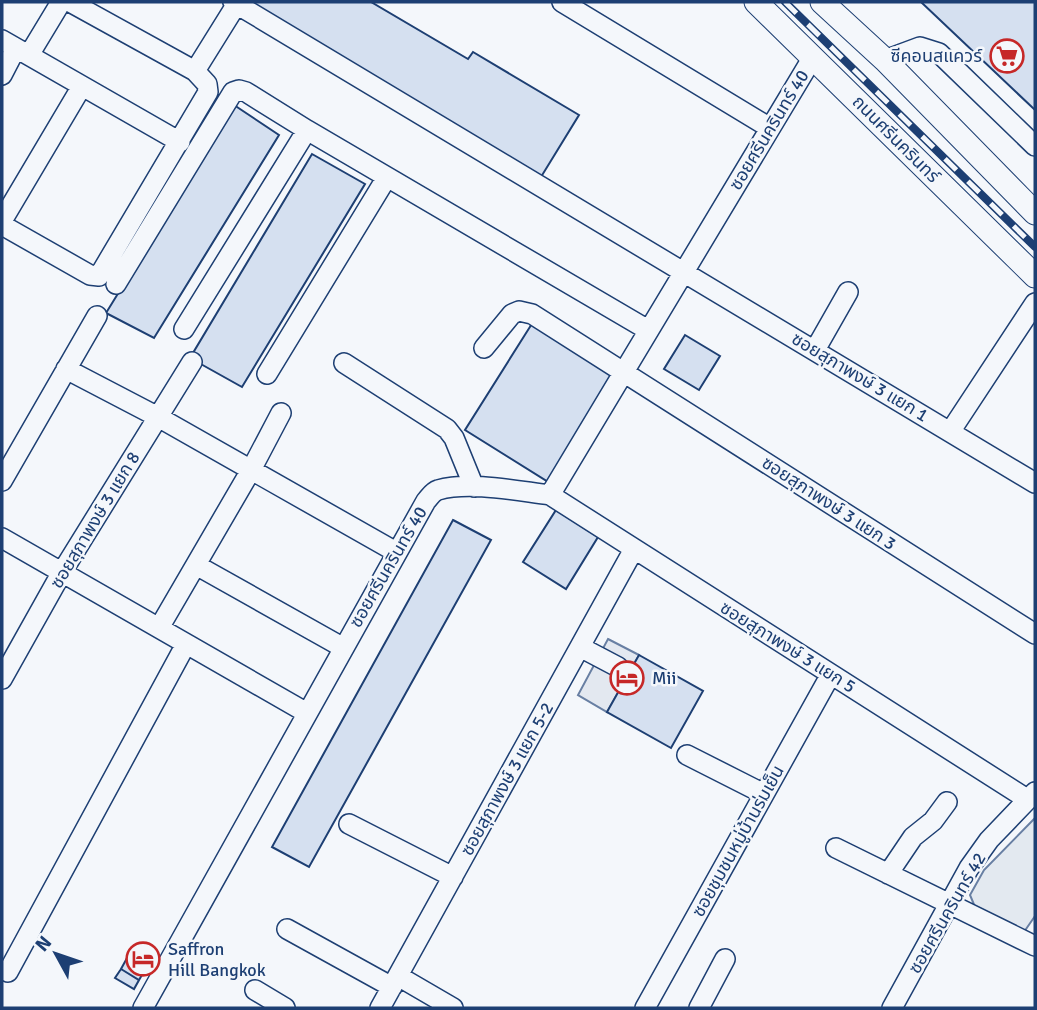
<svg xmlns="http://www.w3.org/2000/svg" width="1037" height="1010" font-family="Signika,'Noto Sans Thai',sans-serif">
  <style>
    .green { fill: #e3e9f0; stroke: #687fa3; stroke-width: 2 }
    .parking { fill: #e3e8f0; stroke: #687fa3; stroke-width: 2 }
    .building { fill: #d5e0f0; stroke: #1d3f73; stroke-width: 2 }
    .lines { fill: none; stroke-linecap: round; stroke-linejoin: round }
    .minor-casing { stroke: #1d3f73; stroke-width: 22 }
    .major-casing { stroke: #1d3f73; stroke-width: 25 }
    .minor { stroke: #f4f7fb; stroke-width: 19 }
    .major { stroke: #f4f7fb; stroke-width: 23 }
    .rail-casing { stroke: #1d3f73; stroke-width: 8 }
    .rail { stroke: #f4f7fb; stroke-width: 5; stroke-dasharray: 16; stroke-linecap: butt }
    .labels { text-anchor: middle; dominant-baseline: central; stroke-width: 5; stroke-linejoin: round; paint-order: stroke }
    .poi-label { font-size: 18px; fill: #1d3f73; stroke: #f4f7fb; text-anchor: start }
    .street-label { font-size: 18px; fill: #1d3f73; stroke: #f4f7fb }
  </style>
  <rect width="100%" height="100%" fill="#f4f7fb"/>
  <path class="green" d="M1035,818V916L1024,932L975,907L970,895L984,870Z"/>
  <path class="parking" d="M608,639L639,655L607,712L578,695Z"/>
  <path class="building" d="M250,2H371L468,59L473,52L579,115L541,177Z
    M921,2H1035V110Z
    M234,105L279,135L154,338L106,313Z
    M312,154L365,184L242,387L190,358Z
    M533,322L617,374L550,483L465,430Z
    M685,335L720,356L699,390L664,369Z
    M556,510L598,537L566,589L523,562Z
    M453,520L491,540L309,867L272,847Z
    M639,655L703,691L671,748L607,712Z
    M133,947L152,958L146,968L127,958Z
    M127,958L146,968L139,980L121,969Z
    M121,969L139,980L134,989L115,978Z"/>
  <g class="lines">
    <defs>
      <path id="minor" d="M233,2L1035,483
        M562,2L770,128
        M2,40L180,142
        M29,55L61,2
        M885,60L920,47L939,53L1035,146
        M195,71L238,2
        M2,75L16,48
        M2,221L82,86
        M2,225L90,275L99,276L208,92L207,84L195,71L70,2
        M116,284L233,92L239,90L246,92L307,130L648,330
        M184,329L307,130
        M484,348L512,314L519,311L532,314L1035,634
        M815,350L848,292
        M344,363L447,429L454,438L474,487
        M66,369L158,417L396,552
        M267,374L387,177
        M950,432L1035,303
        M2,481L97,316
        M550,495L1027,799
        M2,538L307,713
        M196,565L342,647
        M159,628L251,470L281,413
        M580,647L618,667
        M2,679L62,572L192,362
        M687,755L764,794
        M349,824L453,877
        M836,848L1035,946
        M888,874L913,837L933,821L947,802
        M287,929L392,987
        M8,972L186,644
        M398,976L453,1008
        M255,990L285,1008
        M143,1008L426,501C430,497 432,492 438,490C470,481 517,491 550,495L813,57
        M380,1008L634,549
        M645,1008L831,674
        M699,1008L725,959
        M892,1008L969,868L989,840L1035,792"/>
      <path id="major" d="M756,2L1035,276
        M822,2L885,60L1035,213"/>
    </defs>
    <use href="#minor" class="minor-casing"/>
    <use href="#major" class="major-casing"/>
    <use href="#minor" class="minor"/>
    <use href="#major" class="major"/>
    <defs>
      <path id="rail" d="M785,2L1035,247"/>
    </defs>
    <use href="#rail" class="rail-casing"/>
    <use href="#rail" class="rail"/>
  </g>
  <defs>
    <symbol id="supermarket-ring" viewBox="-11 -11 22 22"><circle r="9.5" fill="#f4f7fb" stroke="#c62828" stroke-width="1.5"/><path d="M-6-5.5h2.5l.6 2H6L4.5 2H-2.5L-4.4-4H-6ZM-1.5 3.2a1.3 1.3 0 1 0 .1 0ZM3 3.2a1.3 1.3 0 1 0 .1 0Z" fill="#c62828"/></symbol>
    <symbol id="hotel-ring" viewBox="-11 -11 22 22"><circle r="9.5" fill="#f4f7fb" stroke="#c62828" stroke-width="1.5"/><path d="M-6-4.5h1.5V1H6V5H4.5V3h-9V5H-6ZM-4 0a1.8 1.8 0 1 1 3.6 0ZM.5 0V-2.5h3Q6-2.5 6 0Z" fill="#c62828"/></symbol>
  </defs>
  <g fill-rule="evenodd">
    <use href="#supermarket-ring" x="988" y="37" width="38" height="38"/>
    <use href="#hotel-ring" x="608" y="659" width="38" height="38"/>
    <use href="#hotel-ring" x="124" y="940" width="38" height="38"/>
  </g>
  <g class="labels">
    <g class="poi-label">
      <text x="982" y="56" text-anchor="end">ซีคอนสแควร์</text>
      <text x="652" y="678">Mii</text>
      <text x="168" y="949">Saffron<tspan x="168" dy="21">Hill Bangkok</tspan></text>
    </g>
    <g class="street-label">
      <text transform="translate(769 130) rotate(-59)">ซอยศรีนครินทร์ 40</text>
      <text transform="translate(896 139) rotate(45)">ถนนศรีนครินทร์</text>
      <text transform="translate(860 377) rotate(31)">ซอยสุภาพงษ์ 3 แยก 1</text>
      <text transform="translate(829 503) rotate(33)">ซอยสุภาพงษ์ 3 แยก 3</text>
      <text transform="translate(95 520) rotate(-59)">ซอยสุภาพงษ์ 3 แยก 8</text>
      <text transform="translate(388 567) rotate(-60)">ซอยศรีนครินทร์ 40</text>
      <text transform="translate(788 647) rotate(32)">ซอยสุภาพงษ์ 3 แยก 5</text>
      <text transform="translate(507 779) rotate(-61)">ซอยสุภาพงษ์ 3 แยก 5-2</text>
      <text transform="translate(738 841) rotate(-61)">ซอยชุมชนหมู่บ้านร่มเย็น</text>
      <text transform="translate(947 913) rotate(-60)">ซอยศรีนครินทร์ 42</text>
    </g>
  </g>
  <rect width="1037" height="1010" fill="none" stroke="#1d3f73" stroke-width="7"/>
  <g transform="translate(56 954) rotate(310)" stroke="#f4f7fb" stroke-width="5" paint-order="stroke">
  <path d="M0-5L12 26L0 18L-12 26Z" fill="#1d3f73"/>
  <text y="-10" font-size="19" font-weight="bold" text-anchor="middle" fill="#1d3f73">N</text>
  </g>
</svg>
